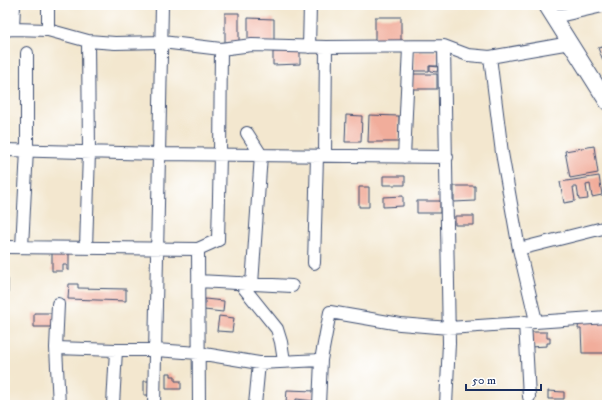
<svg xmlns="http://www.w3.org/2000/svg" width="612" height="410" font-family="'IM FELL DW Pica',serif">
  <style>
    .building { fill: #f1ad9b }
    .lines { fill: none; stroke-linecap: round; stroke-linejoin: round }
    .minor-casing { stroke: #3b4b6f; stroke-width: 14 }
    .tertiary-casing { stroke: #3b4b6f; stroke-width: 17 }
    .minor { stroke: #fff; stroke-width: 12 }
    .tertiary { stroke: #fff; stroke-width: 15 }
  </style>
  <rect width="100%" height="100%" fill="#fff"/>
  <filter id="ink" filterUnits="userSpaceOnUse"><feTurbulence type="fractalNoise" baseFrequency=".025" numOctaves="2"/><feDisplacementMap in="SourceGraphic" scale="8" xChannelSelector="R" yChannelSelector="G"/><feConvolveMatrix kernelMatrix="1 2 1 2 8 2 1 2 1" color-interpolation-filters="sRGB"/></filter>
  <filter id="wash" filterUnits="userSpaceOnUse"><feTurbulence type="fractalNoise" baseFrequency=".012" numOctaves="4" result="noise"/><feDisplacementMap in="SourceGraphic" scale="16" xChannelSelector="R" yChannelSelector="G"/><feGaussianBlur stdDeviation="0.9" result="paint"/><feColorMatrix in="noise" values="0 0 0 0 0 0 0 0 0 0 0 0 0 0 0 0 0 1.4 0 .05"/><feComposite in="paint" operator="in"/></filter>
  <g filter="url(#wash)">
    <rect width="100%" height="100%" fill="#f3e7cf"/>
    <g id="blocks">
      <path class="building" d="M225,13H239V42H225Z
        M375,17H401V42H375Z
        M248,18L274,19V42H248Z
        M607,46V70L598,48Z
        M300,51V64L273,65V52Z
        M414,51H438V66H429V71H414Z
        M430,66L438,67L437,72L430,71Z
        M413,74H437V89H412Z
        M346,115L362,116L361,142H345Z
        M369,115L399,116V142H368Z
        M594,146L598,173L570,178L565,151Z
        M383,176H405V185H383Z
        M599,176L602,195L592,197L590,184L586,185L588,199L579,200L577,187H573L575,201L564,203L560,182Z
        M454,186H475V201L454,202Z
        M359,187H369V207H359Z
        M403,196V206L383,207V197Z
        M417,201H440V213H417Z
        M455,216H474V225H455Z
        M52,253H69V270H67V265H63V271H52Z
        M5,279H8V302H5Z
        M69,284H78V288L126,289V301L68,299Z
        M205,299L224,301L223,312L204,310Z
        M34,313H54V327H34Z
        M219,316L234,318L232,332L217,331Z
        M607,319V353H582L581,329H578L579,320Z
        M530,332H547V338H550V343H547V346L530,347Z
        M166,373H171V376H175V381H181V389H166Z
        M144,381H151L150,395H144Z
        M287,390L315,391L314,401L296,399V403L286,402Z
        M548,391L564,392V399H548Z
        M448,402H463V405H448Z"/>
    </g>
  </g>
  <g filter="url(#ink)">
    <use href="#blocks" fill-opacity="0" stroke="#3b4b6f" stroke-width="1"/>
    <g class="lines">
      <defs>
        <path id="minor" d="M552,15H563L607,5
          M13,29L14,5
          M5,30L13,29L48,30L88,41L115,43L162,42L221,49L252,45L326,47L444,46L468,55L490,57L570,43
          M48,30V5
          M444,46L449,343L446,405
          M309,47L310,5
          M490,57L502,153L519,249L536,321
          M247,133L261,155L252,284
          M5,150L159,154L447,157
          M325,156L326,47
          M404,157L409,47
          M5,247L198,249L199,405
          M22,247L27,150V53
          M86,248L89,152L88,41
          M198,249L218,240L220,155L221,49
          M519,249L607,227
          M314,263L317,156
          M198,281L292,286
          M240,283L277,329L281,342L284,361
          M525,322L529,397
          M56,348L58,304
          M59,405L56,348L116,350H156L198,353L259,363L321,360
          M113,405L116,350
          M154,405L162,5
          M255,405L259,363
          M319,405L321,360L330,312L400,324L449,328L607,317"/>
        <path id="tertiary" d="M546,5L607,102"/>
      </defs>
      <use href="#minor" class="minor-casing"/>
      <use href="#tertiary" class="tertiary-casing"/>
      <use href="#minor" class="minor"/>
      <use href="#tertiary" class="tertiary"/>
    </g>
  </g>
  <rect width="612" height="410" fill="none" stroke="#fff" stroke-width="20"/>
  <path d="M466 384v6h75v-6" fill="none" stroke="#1b2f5e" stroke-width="2"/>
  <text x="472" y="384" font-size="12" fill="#1b2f5e" stroke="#ffffff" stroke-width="3" paint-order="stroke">50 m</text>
</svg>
